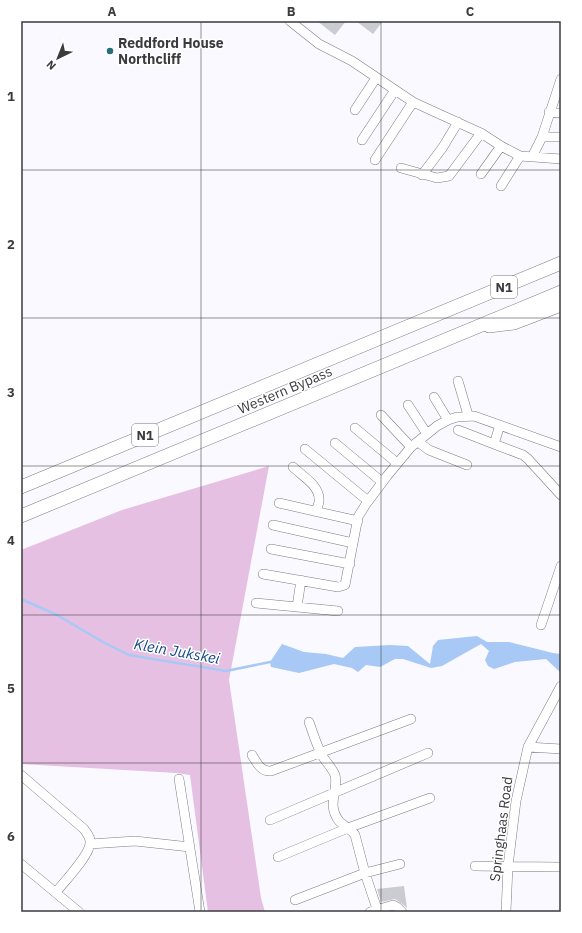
<svg xmlns="http://www.w3.org/2000/svg" width="582" height="933" font-family="'IBM Plex Sans',sans-serif">
  <style>
    .green { fill: #e6c0e3 }
    .water { fill: #a8c9f5 }
    .lines { fill: none; stroke-linecap: round; stroke-linejoin: round }
    .stream { stroke: #a8c9f5; stroke-width: 2.5 }
    .building { fill: #cbccd2 }
    .minor-casing { stroke: #7d7d82; stroke-width: 10 }
    .highway-casing { stroke: #7d7d82; stroke-width: 14 }
    .minor { stroke: #fff; stroke-width: 9 }
    .highway { stroke: #fff; stroke-width: 13 }
    .grid { fill: none; stroke: #3b3a3d; stroke-width: 1; stroke-opacity: 0.55 }
    .poi-dot { fill: #257075; stroke: #fff; stroke-width: 1.5 }
    .labels { text-anchor: middle; dominant-baseline: central; stroke-width: 3; stroke-linejoin: round; paint-order: stroke }
    .shield { fill: #fff; stroke: #767577; stroke-width: 1 }
    .shield-label { font-size: 13px; font-weight: bold; fill: #3b3a3d }
    .poi-label { font-size: 14px; font-weight: bold; fill: #3b3a3d; stroke: #fff; text-anchor: start }
    .street-label { font-size: 14px; fill: #3b3a3d; stroke: #fff }
    .water-label { font-size: 15px; font-style: italic; fill: #144989; stroke: #fff }
    .neatline { fill: none; stroke: #3b3a3d; stroke-width: 1.5 }
    .grid-label { font-size: 13px; text-anchor: middle; font-weight: bold; fill: #3b3a3d }
  </style>
  <rect width="100%" height="100%" fill="#f9f9ff"/>
  <path class="green" d="M269,466L229,680L261,898L265,912H208L190,775L176,773L21,764V550L122,510Z"/>
  <path class="water" d="M477,636L487,642H509L553,653L561,654V673L546,659L515,662L494,669L488,666L485,660L489,651L481,644L442,666L431,668L403,659H395L380,667L366,665L358,672L352,668L334,664L299,673L271,667L270,662L282,644L304,652L326,654L343,658L355,647L390,645L408,646L430,664L433,646L438,640Z"/>
  <g class="lines">
    <path class="stream" d="M21,599L57,615L103,642L129,655L226,671L270,662"/>
  </g>
  <path class="building" d="M317,21H346L335,35Z
    M356,21H383L373,34Z
    M404,886L407,908L401,903L395,899L381,902L377,889Z"/>
  <g class="lines">
    <defs>
      <path id="minor" d="M290,21L319,44L352,61L413,102L481,133L501,146L520,156L561,159
        M355,110L376,78
        M549,112L561,113
        M542,137H561
        M362,140L395,90
        M532,157L542,137L561,79
        M375,160L413,102
        M401,168L437,178L449,176L481,133
        M481,174L501,146
        M422,175L443,147L458,122
        M501,186L520,156
        M458,381L468,415
        M434,397L448,420
        M408,405L427,434
        M381,415L411,447
        M500,425L494,444L523,455L528,459L561,495
        M355,428L397,463
        M458,430L494,444
        M418,442L429,450L467,465
        M335,443L382,482
        M305,449L368,501
        M293,467C302,476 319,485 319,499C320,503 317,507 316,511
        M279,503L358,521
        M273,525L353,543
        M271,549L350,564
        M263,574L338,587L345,585L358,517L366,504L387,476L411,447L437,426L448,420L457,417L474,416L561,447
        M256,603L338,611
        M297,607L301,580
        M541,625L561,566
        M309,722C313,733 317,747 323,757C327,763 332,768 335,775C339,790 326,804 339,821C344,826 351,829 355,835L365,873L377,909
        M528,747L561,749
        M252,755C257,763 261,772 271,771L411,719
        M21,775L84,829C87,834 91,837 90,843C90,855 64,882 56,892
        M179,779L200,912
        M270,820L428,753
        M90,844L135,841L190,847
        M278,857L348,828L430,798
        M21,864L79,912
        M475,866L561,867
        M295,900L365,873L400,864
        M370,912L393,905L397,907L402,912
        M506,912L508,866L516,801L528,747L561,686"/>
      <path id="highway" d="M489,326L514,323L561,305
        M21,487L561,263
        M21,516L561,292"/>
    </defs>
    <use href="#minor" class="minor-casing"/>
    <use href="#highway" class="highway-casing"/>
    <use href="#minor" class="minor"/>
    <use href="#highway" class="highway"/>
  </g>
  <path class="grid" d="M201,21V912M381,21V912M21,170H561M21,318H561M21,466H561M21,615H561M21,763H561"/>
  <circle class="poi-dot" cx="110" cy="51" r="4"/>
  <g class="labels">
    <g class="shield">
      <rect x="491" y="276" width="26" height="22" rx="3"/>
      <rect x="132" y="424" width="26" height="22" rx="3"/>
    </g>
    <g class="shield-label">
      <text x="504" y="287">N1</text>
      <text x="145" y="435">N1</text>
    </g>
    <g class="poi-label">
      <text x="118" y="43">Reddford House<tspan x="118" dy="16">Northcliff</tspan></text>
    </g>
    <g class="street-label">
      <text transform="translate(285 390) rotate(-23)">Western Bypass</text>
      <text transform="translate(501 829) rotate(-83)">Springhaas Road</text>
    </g>
    <g class="water-label">
      <text transform="translate(177 651) rotate(10)">Klein Jukskei</text>
    </g>
  </g>
  <rect width="582" height="933" fill="none" stroke="#ffffff" stroke-width="44"/>
  <g transform="translate(58 58) rotate(223)" stroke="#ffffff" stroke-width="3" paint-order="stroke">
  <path d="M0-3L7 15L0 10L-7 15Z" fill="#3b3a3d"/>
  <text y="-6" font-size="11" font-weight="bold" text-anchor="middle" fill="#3b3a3d">N</text>
  </g>
  <rect x="22" y="22" width="538" height="889" class="neatline"/>
  <g class="grid-label">
    <text x="112" y="16">A</text>
    <text x="291" y="16">B</text>
    <text x="470" y="16">C</text>
    <text x="11" y="101">1</text>
    <text x="11" y="249">2</text>
    <text x="11" y="397">3</text>
    <text x="11" y="545">4</text>
    <text x="11" y="693">5</text>
    <text x="11" y="841">6</text>
  </g>
</svg>
